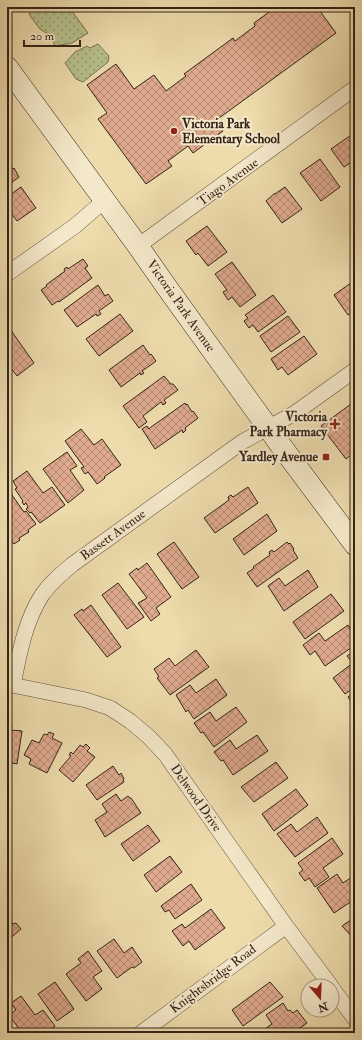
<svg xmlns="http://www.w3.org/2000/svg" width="362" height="1040" font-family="'IM FELL Double Pica',serif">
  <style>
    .park { fill: url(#park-dots); stroke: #747252 }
    .building { fill: url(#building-cross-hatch); stroke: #322319 }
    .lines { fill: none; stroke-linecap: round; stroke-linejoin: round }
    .minor-casing { stroke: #61513e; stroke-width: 16 }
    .secondary-casing { stroke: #322319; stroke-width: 22 }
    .minor { stroke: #f4e8ca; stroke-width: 15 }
    .secondary { stroke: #f4e8ca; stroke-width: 21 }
    .poi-dot { fill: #8f2418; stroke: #f4e8ca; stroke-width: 1.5 }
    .labels { text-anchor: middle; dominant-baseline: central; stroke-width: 4; stroke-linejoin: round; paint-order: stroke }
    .poi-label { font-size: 13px; font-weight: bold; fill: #322319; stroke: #f4e8ca; text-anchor: end }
    .street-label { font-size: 13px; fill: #322319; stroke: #f4e8ca }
  </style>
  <defs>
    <pattern id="park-dots" width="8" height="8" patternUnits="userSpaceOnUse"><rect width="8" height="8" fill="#b7c08b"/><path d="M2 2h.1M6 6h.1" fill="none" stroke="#959c71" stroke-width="1.8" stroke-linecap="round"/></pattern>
    <pattern id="building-cross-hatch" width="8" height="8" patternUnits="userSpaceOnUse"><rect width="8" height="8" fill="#dfaa8e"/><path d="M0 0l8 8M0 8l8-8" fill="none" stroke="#b58a73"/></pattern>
  </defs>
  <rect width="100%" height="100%" fill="#eedcad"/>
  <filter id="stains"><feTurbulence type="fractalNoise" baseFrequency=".005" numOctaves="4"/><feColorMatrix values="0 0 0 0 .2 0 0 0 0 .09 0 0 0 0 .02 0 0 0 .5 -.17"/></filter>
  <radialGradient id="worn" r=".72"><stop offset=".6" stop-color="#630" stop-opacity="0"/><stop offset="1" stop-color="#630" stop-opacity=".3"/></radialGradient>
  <path class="park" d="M33,7H69L88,33L72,43L55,46L51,36L40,29L30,16L29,10Z
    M98,44L109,56L108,62L83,82L76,79L65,63L75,52L87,46L90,48Z"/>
  <path class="building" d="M276,7H317L336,33L215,121L223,131L193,153L188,146L168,161L172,166L146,184L98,119L107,113L87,85L116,64L134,89L154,75L166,91L186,76L184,74L233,38L235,41L255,26L254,23Z
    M354,133L355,160L344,167L331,149Z
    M7,158L10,162L9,163L13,169L14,168L19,177L7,186Z
    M320,159L340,187L321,201L300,173Z
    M21,187L36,208L17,221L10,212L7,214V197Z
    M285,187L302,209L282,223L266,201L275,193V194Z
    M207,226L227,252L208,266L198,253L196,255L186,241Z
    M83,259L88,266L85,268L92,278L59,302L58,301L52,305L41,290L47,286L46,285L65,271L64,269L67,267L68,269Z
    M232,262L256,295L240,307L232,297L228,300L223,292L227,290L215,274Z
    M355,280V310L348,315L334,295Z
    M98,285L105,296L108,294L113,301L99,311L101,314L97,316L96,314L77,327L64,310Z
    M273,295L286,312L258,332L253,325L249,328L244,321L248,318L245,315Z
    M120,314L133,331L99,356L86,339Z
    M288,316L300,332L271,352L260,336Z
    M7,327L10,329L34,363L17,376L7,363Z
    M304,336L317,354L288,375L282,367L278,370L271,359Z
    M143,345L150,355L151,354L156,361L155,362L142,371L144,373L141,375L140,373L121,387L109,370Z
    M164,376L170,383V384H173L178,390L164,400L166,403L163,405L161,402L143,416L147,422L139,428L123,406Z
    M355,399V452L346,459L321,426L351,404L350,403Z
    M185,403L186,405L187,404L192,412L193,411L198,418L185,428L186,430L183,433L182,430L155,449L142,429L147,426L149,429L151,427Z
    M81,429L94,445L102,439L121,465L104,477L105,478L97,484L88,472L85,474L81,468L84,467L65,441Z
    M67,452L77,466L70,470L84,490L68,503L43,469Z
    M27,471L43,493L52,487L65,505L40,523L31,512L30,513L26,509L28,507L26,503L24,505L22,502L23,501L15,489L17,488L13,481Z
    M248,487L258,503L215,533L204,518L229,500L228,497L231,495L233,497Z
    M7,488L24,512L26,511L36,524L28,530L29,532L19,538L20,540L14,544L7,537Z
    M267,514L277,531L244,555L233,539Z
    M174,542L199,577L182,589L157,554Z
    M287,542L289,544L290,543L294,549L293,550L298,558L257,587L247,573L254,568L253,567L270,555L269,552L272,550L274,552Z
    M147,563L171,597L156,608L160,614L151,621L138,603L147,598L129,574L137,568L138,570Z
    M308,570L318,587L284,611L268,586L279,578L285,586Z
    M118,583L144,617L127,629L102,595Z
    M331,594L344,611L305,639L293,622Z
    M91,605L121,647L107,657L74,615L82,609L83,611Z
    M348,625L355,637V645L325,666L315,651L310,655L303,645L319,633L325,641Z
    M196,650L209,667L170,695L157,678L159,677L154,669L169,658L175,666Z
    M355,650V687L345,694L333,678L353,663L347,656Z
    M216,679L227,695L194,719L188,710L186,712L176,695L190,685L196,693Z
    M355,692V707L348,697Z
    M236,707L247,722L214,747L203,732L201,733L194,723L210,712L216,721Z
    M7,725L12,726L11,730L22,731L17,764L7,762Z
    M49,732L54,734L52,738L62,743L47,773L29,764L31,759L24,755L32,740L39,743L44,734L47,735Z
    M257,735L268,751L233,775L223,760L221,761L214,752L230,740L236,749Z
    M86,744L90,748L87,751L95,757L73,782L59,770L71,756L69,755L71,752L73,754L80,745L83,747Z
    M276,762L288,778L254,802L241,787Z
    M113,766L119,775L121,773L124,779L123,780L124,782L97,800L86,785Z
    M296,789L308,805L274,831L262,814Z
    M116,794L121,801L128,796L130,798H131L141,813L105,837L95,820L107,812L102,804Z
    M317,817L328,833L295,857L277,834L291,824L297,832Z
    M148,825L160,841L133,861L121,844Z
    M332,838L343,854L323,868L329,877L315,887L309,878L305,881L299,873L303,870L298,863Z
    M170,856L182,872L156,892L144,875Z
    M337,874L343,883L355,875V899L334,913L317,888Z
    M191,884L202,900L175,919L169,910L165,912L161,906Z
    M211,909L225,928L195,950L189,941L183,946L172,931L182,924L185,928Z
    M7,916L13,924L16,923L21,929L7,941Z
    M355,917V940L342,926Z
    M114,939L124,953L132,947L142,962L134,968L132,967L117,978L97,951Z
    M88,951L102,971L93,977L102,989L86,1001L66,974L81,963L78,959Z
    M55,982L74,1009L57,1021L38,994Z
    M270,982L283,997L243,1026L232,1010Z
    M21,996L35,1015L43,1010L55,1026L46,1033L43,1031L44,1033H22L9,1015L16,1010L11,1003Z
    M283,1003L288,1011L290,1010L293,1013L297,1010L307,1023L293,1033H259L272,1024L266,1015Z"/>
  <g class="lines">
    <defs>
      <path id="minor" d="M138,246L355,88
        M7,274L75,226L105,200
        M7,684L86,700L110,708L130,721L149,737L165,754L286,926L331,986
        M13,685C19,655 25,621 42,595C50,583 61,574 73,564L242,442L295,413L355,370
        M332,988L355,1019
        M141,1033L286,926"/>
      <path id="secondary" d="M7,67L138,246L168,289L282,447L355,545"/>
    </defs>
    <use href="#minor" class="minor-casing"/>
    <use href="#secondary" class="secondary-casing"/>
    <use href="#minor" class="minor"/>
    <use href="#secondary" class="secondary"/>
  </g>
  <g class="poi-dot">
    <circle cx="174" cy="131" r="4"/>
    <path d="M333 418h4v4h4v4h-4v4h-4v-4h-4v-4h4z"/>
    <rect x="322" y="453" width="8" height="8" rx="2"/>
  </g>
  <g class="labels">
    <g class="poi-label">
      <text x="182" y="124" text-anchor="start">Victoria Park<tspan x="182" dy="15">Elementary School</tspan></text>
      <text x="327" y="417">Victoria<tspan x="327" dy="15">Park Pharmacy</tspan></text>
      <text x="318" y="457">Yardley Avenue</text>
    </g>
    <g class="street-label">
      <text transform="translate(228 182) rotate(-36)">Tiago Avenue</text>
      <text transform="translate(181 306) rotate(55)">Victoria Park Avenue</text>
      <text transform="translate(113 535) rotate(-36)">Bassett Avenue</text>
      <text transform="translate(196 798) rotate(55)">Delwood Drive</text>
      <text transform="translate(213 979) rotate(-37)">Knightsbridge Road</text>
    </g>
  </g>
  <rect width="362" height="1040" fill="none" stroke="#eedcad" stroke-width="24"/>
  <rect x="8" y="8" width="346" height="1024" fill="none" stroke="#322319" stroke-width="2"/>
  <rect x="12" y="12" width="338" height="1016" fill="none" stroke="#322319"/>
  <g transform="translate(320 998) rotate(161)"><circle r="19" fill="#f4e8ca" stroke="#a69983"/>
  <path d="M0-3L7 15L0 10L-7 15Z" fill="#8f2418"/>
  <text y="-6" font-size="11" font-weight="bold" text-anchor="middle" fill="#322319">N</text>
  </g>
  <path d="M24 40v6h56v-6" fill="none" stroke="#322319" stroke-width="2"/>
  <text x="30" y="40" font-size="12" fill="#322319" stroke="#f4e8ca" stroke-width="3" paint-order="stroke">20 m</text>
  <rect width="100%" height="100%" filter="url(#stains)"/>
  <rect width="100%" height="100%" fill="url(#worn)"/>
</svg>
